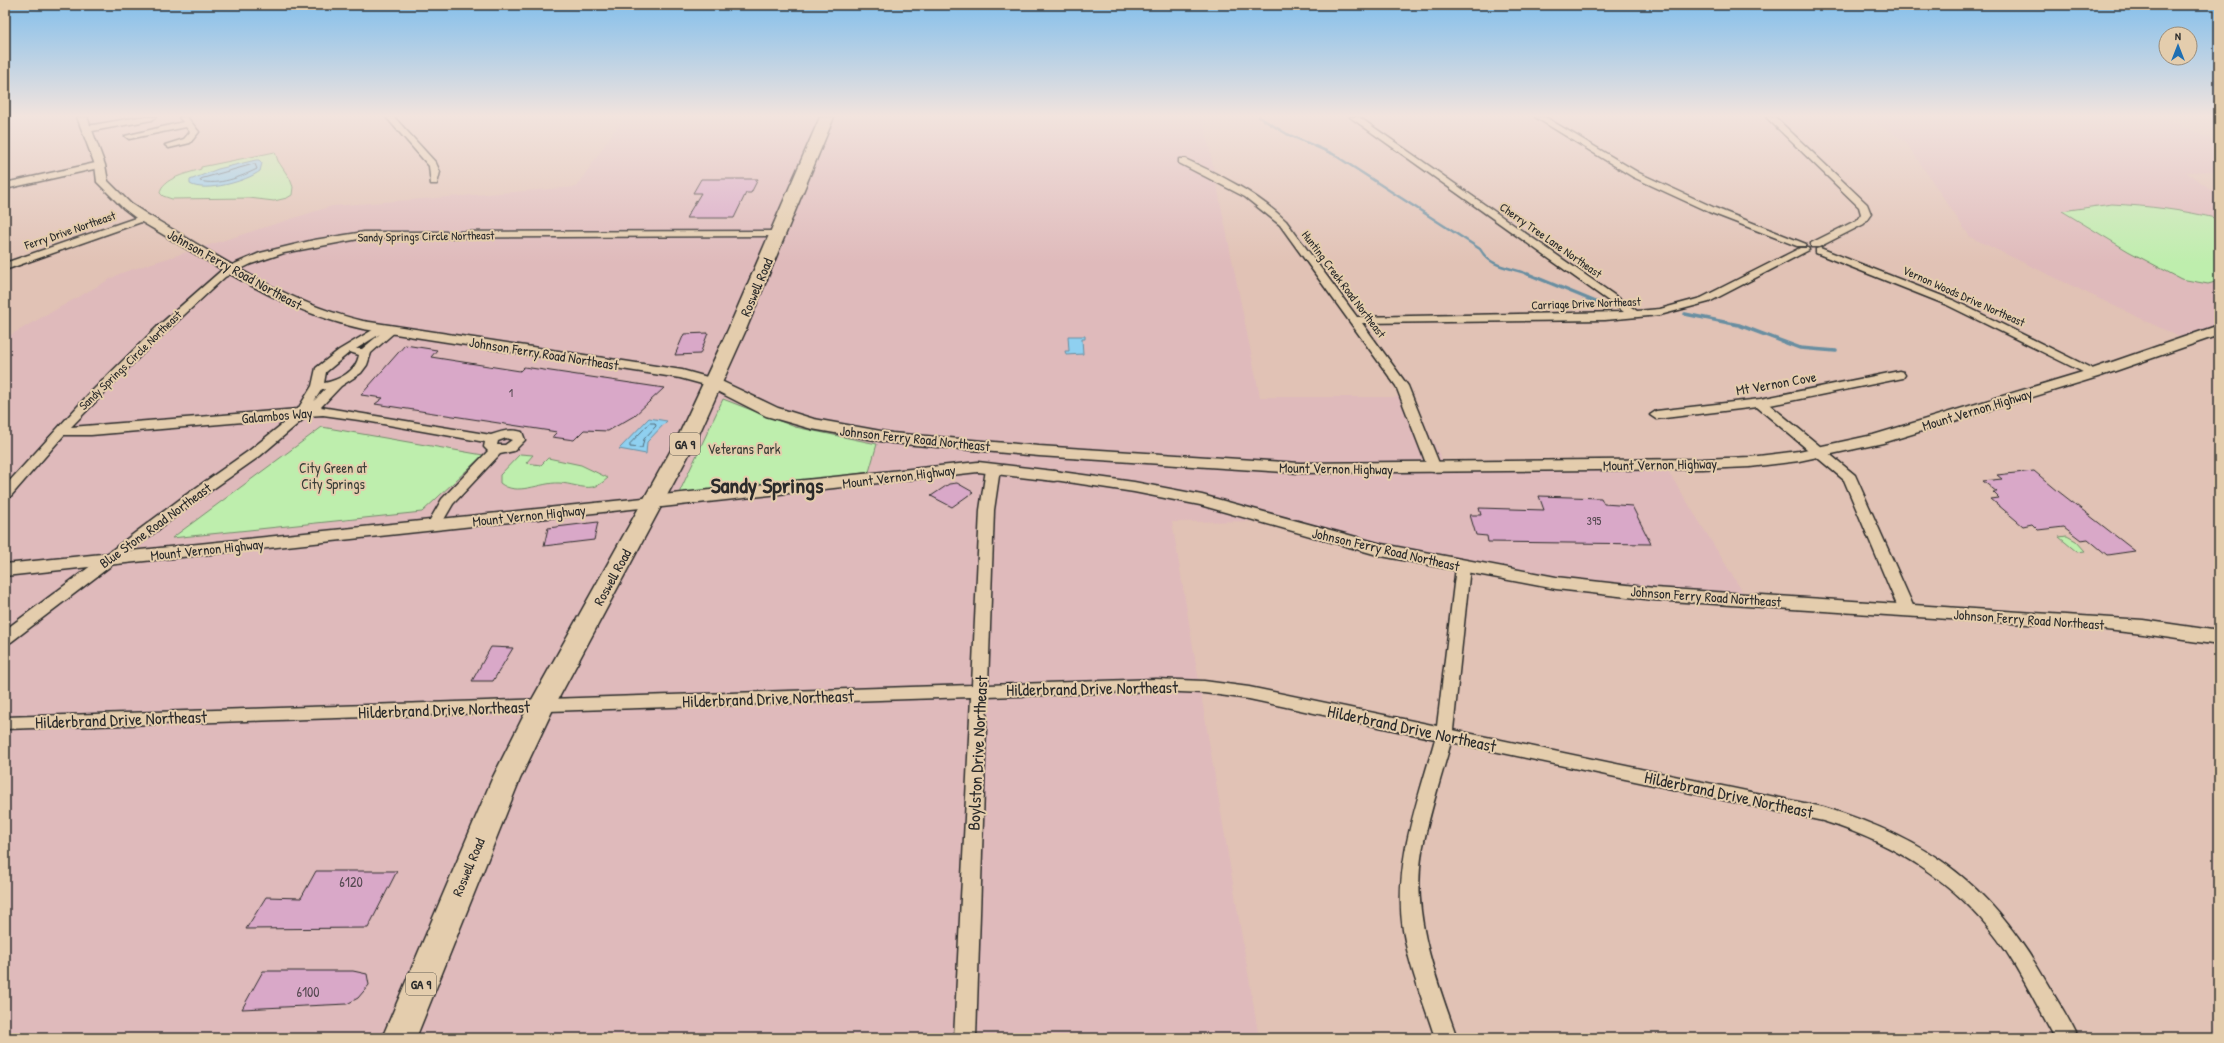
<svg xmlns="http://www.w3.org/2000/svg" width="2224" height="1043" font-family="'Patrick Hand',sans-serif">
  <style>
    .built { fill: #dfbabb }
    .green { fill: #beeead; stroke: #748c6c }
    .water { fill: #8fd0f0; stroke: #678ea1 }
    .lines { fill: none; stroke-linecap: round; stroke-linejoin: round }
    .shore { stroke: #536d7a; stroke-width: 1 }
    .stream-far1 { stroke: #678ea1; stroke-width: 2.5 }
    .stream { stroke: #678ea1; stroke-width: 3.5 }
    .building { fill: #d9a8c8; stroke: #2b2b2b }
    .minor-casing { stroke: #2b2b2b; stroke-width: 3 }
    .tertiary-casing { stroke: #2b2b2b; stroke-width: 3 }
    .secondary-casing { stroke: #2b2b2b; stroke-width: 3 }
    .primary-casing { stroke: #2b2b2b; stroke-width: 3 }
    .minor { fill: #e4cdad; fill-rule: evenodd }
    .tertiary { fill: #e4cdad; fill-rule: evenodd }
    .secondary { fill: #e4cdad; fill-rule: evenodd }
    .primary { fill: #e4cdad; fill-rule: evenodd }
    .labels { text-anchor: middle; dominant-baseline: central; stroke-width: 4; stroke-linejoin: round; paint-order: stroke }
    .far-street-label { font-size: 12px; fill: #2b2b2b; stroke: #e4cdad }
    .number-label { font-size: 12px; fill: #564a52 }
    .shield { fill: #e4cdad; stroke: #625c52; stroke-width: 1 }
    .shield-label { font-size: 13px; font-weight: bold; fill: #2b2b2b }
    .street-label { font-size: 14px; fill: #2b2b2b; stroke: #e4cdad }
    .park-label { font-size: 14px; fill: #3a3e38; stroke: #e4cdad }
    .near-number-label { font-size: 14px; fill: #564a52 }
    .near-street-label { font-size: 17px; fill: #2b2b2b; stroke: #e4cdad }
    .town-label { font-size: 22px; font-weight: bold; fill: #2b2b2b; stroke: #e4cdad }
  </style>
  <rect width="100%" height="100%" fill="#e1c2b5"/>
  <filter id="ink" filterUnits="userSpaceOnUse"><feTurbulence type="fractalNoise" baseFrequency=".025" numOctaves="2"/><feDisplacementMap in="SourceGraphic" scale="8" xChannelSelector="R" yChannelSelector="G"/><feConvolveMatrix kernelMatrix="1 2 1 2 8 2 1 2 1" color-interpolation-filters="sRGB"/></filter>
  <g filter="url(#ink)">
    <path class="built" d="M624,117H1203L1260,397H1412L1447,470L1668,471L1752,607L1440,565L1273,521L1172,522L1259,1038H5V338L121,273L332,206L576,187Z
      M1867,117H2156L2188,128L2219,144V171L2186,172L2219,195V332L2192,343L1970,237L1905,141Z"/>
    <path class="green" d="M275,152L278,161L290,179L293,187L292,195L287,198L274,201L249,198L172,199L163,196L160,193C161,178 190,173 201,169V167Z
      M2112,204C2149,206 2183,210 2219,219V281L2208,284L2181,279L2128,251L2062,211Z
      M723,399L795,427L877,444L869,472L809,481L679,493Z
      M322,427L483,455L422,512L172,538Z
      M520,454L533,455L526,463L541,465L548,458L581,465L608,478C603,482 599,486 593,487C582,489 570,483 559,483C540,482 517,497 500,483V475Z
      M2067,536L2076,541L2085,551L2077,552L2059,537Z"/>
    <path class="water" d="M256,160H259L262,163L260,171C247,181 205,193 190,184V180L218,169Z
      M1068,336H1085V339H1082L1083,354L1066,355L1065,351H1069Z
      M649,418L667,421L647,442L646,454L619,449Z"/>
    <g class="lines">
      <path class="shore" d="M255,164L257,169C241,177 218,186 200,181L201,179Z
        M650,423H655L656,426L644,439L642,448L630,447V444Z"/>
      <path class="stream-far1" d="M1259,117L1287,134L1333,154L1480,249C1491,269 1512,267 1530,275"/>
      <path class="stream" d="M1528,274L1608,307
        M1685,314L1739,325L1800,348L1836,351"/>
    </g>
    <path class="building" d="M701,179H758L751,193H746L734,218H686L701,193H693Z
      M708,333L700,354L675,355L684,334Z
      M405,345L437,350L431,357L520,371L524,367L664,388L634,416L608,431L584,430L574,440L552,437L557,432L375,404L383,398L361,395Z
      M2034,471L2058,491L2135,551L2107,555L2088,539L2081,540L2064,527L2038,530L2032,524L2023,526L1991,499L1999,498L1993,492H1997L1983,481L2002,479L1997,475Z
      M957,483L973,492L952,507L931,496L949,484Z
      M1539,496L1601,498L1604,504L1632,506L1651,544L1488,542L1487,536L1476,535L1470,515H1481L1479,508L1544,510Z
      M598,522L594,540L544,546L548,528Z
      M491,647L513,648L493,681H472Z
      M316,871H397L368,928L246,929L266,897L301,898Z
      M263,971H353L367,974L369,985L358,998L347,1004L242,1009Z"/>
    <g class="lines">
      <defs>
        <path id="minor" d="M139,117H156L152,120L87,132L83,129L87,126Z
          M179,117H187L199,132L190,143L169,148L165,145L184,139L190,132L186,127L129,139L125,136L183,122Z
          M386,117H394L436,163L440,172L437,184H431L429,166Z
          M1350,117H1359L1637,311L1660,309L1701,298L1800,248H1808L1809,250L1709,302L1660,315L1605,320L1362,323L1408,386L1441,468L1434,472L1429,471L1396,386L1280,225L1245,197L1179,163V159H1185C1222,176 1257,193 1286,221L1357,317L1624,312Z
          M1535,117H1545L1639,173L1715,208L1806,244L1805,246H1797L1709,212L1633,177Z
          M1766,117H1775L1867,204L1871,214L1864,224L1819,247H1811V243L1857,220L1861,214L1859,207Z
          M100,162L103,163V167L5,189V183Z
          M144,215L149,218L147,220L5,270V263Z
          M777,231L782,234L781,236L364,238L284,253L251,264L225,277L142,354L71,427L298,409L312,386L316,368L339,350L381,325L387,328H395L397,330L371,353L367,365L361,373L341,386L321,407L491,435C502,431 510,429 522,432L525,440L514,451L500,454L453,504L439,528L434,529L427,525L442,499L488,451L484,447L485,442L366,421L323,415L307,416L260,456L193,503L11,642L5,643V630L183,497L250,450L290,418L91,435H64L10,497L5,498V486L88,395L157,327L223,269L260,253L314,240L364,232ZM380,334L362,349H356ZM350,352L359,355C356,372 339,380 324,383L326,372ZM322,389H325L314,401ZM506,438L512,440L505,445H497L498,441Z
          M1820,248L1955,301L2101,373L2099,376H2091L1947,305L1816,253V249Z
          M1899,371L1903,372L1905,375L1903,378L1770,405L1855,475L1915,610L1912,614H1902L1899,610L1844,480L1757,407L1656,419L1650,415L1656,411L1760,399Z
          M993,465L1000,469L994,510L988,685L1156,679L1204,681L1249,687L1437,726L1456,567L1458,564H1468L1470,567L1453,730L1823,807C1932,840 1992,886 2048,985C2058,1002 2070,1020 2078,1038H2055C2039,1009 2024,979 2006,951C1962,885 1897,844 1823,821L1451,742C1441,778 1429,815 1422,851C1411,916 1436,978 1457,1038H1435C1424,1003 1409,967 1403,930C1393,864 1418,801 1435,739L1249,699L1204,693L1156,691L987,697L976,1038H954L971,697L5,729V717L972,685L980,510L986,469Z"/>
        <path id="tertiary" d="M77,117H87L105,165L108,181L131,204L148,215C217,255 285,303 363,321L682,370L718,380L720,383L718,386L713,387L680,378L363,329C281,311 211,262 140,221L123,208L97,182L95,165Z
          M1054,471L1134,482L1202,495L1382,544L1556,577L1654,588L2143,620L2219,631V645L2143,634L2088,628L1654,600L1556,589L1381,556L1200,505L1134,492L1048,479L1046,476L1048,473Z
          M653,497L659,498L661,502L659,506L5,576V564Z"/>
        <path id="secondary" d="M2219,325V335L2101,376L1883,443L1799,461L1750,467L1702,469L1300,473L1039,456L892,443L812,429L766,416L707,386L705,383L707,380H719L778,408L814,419L892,433L1039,446L1300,463L1702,459L1750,457L1799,451L1873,435L2089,370Z
          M978,462L1054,471L1060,472L1063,476L1060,480L1054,481L978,472L653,508L646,506L644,502L646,498L653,496Z"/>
        <path id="primary" d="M820,117H834L745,332L695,443L555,705L520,779L416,1038H382L492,779L529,705L675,443L727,332Z"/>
      </defs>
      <use href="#minor" class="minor-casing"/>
      <use href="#tertiary" class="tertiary-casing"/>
      <use href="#secondary" class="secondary-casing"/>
      <use href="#primary" class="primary-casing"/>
      <use href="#minor" class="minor"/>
      <use href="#tertiary" class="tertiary"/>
      <use href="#secondary" class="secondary"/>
      <use href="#primary" class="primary"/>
    </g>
  </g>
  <linearGradient id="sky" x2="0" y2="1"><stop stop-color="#84bfeb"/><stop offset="0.44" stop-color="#f2e4de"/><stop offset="1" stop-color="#f2e4de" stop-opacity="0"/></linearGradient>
  <rect width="2224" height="263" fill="url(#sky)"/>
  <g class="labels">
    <g class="far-street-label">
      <text transform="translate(70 230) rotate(-19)">Ferry Drive Northeast</text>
      <text transform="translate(426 236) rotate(-1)">Sandy Springs Circle Northeast</text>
      <text transform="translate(1551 240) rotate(35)">Cherry Tree Lane Northeast</text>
      <text transform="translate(1344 284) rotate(53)">Hunting Creek Road Northeast</text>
      <text transform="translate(1964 296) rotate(24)">Vernon Woods Drive Northeast</text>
      <text transform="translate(1586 303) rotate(-2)">Carriage Drive Northeast</text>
      <text transform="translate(130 360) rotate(-44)">Sandy Springs Circle Northeast</text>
    </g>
    <g class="number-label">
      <text x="511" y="392">1</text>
      <text x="1594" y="520">395</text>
    </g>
    <g class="shield">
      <rect x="670" y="433" width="30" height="22" rx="3"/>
      <rect x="406" y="973" width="30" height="22" rx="3"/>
    </g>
    <g class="shield-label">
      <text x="685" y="444">GA 9</text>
      <text x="421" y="984">GA 9</text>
    </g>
    <g class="street-label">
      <text transform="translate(235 269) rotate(29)">Johnson Ferry Road Northeast</text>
      <text transform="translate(756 287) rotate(-67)">Roswell Road</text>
      <text transform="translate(544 353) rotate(9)">Johnson Ferry Road Northeast</text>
      <text transform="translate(1776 383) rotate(-10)">Mt Vernon Cove</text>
      <text transform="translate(1977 409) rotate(-17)">Mount Vernon Highway</text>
      <text transform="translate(277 415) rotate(-5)">Galambos Way</text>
      <text transform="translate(915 438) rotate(6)">Johnson Ferry Road Northeast</text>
      <text transform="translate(1660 464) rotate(-1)">Mount Vernon Highway</text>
      <text transform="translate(1336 468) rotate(1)">Mount Vernon Highway</text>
      <text transform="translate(899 476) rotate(-7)">Mount Vernon Highway</text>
      <text transform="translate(529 515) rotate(-6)">Mount Vernon Highway</text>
      <text transform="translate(155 525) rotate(-36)">Blue Stone Road Northeast</text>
      <text transform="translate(207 549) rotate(-6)">Mount Vernon Highway</text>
      <text transform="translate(1386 549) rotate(13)">Johnson Ferry Road Northeast</text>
      <text transform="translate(612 577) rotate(-61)">Roswell Road</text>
      <text transform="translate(1706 596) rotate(4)">Johnson Ferry Road Northeast</text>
      <text transform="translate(2029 619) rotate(4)">Johnson Ferry Road Northeast</text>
      <text transform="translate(468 867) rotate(-67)">Roswell Road</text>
    </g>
    <g class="park-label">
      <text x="744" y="448">Veterans Park</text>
      <text x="333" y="467">City Green at<tspan x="333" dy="16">City Springs</tspan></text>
    </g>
    <g class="near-number-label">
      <text x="351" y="881">6120</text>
      <text x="308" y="991">6100</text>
    </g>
    <g class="near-street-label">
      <text transform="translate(1092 688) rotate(-1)">Hilderbrand Drive Northeast</text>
      <text transform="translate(768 698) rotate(-2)">Hilderbrand Drive Northeast</text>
      <text transform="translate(444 709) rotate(-2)">Hilderbrand Drive Northeast</text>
      <text transform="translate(121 719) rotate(-2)">Hilderbrand Drive Northeast</text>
      <text transform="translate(1412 728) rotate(12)">Hilderbrand Drive Northeast</text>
      <text transform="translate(977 753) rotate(-87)">Boylston Drive Northeast</text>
      <text transform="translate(1729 794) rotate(12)">Hilderbrand Drive Northeast</text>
    </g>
    <g class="town-label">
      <text x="767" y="485">Sandy Springs</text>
    </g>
  </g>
  <rect width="2224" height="1043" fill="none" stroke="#e4cdad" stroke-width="20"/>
  <rect x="10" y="10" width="2204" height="1023" fill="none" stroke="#2b2b2b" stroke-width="1.5" filter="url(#ink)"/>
  <g transform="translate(2178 46)"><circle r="19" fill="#e4cdad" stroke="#9a8c79"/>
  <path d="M0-3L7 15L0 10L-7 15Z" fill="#1f6fb2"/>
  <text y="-6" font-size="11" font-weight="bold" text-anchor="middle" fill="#2b2b2b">N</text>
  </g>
</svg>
